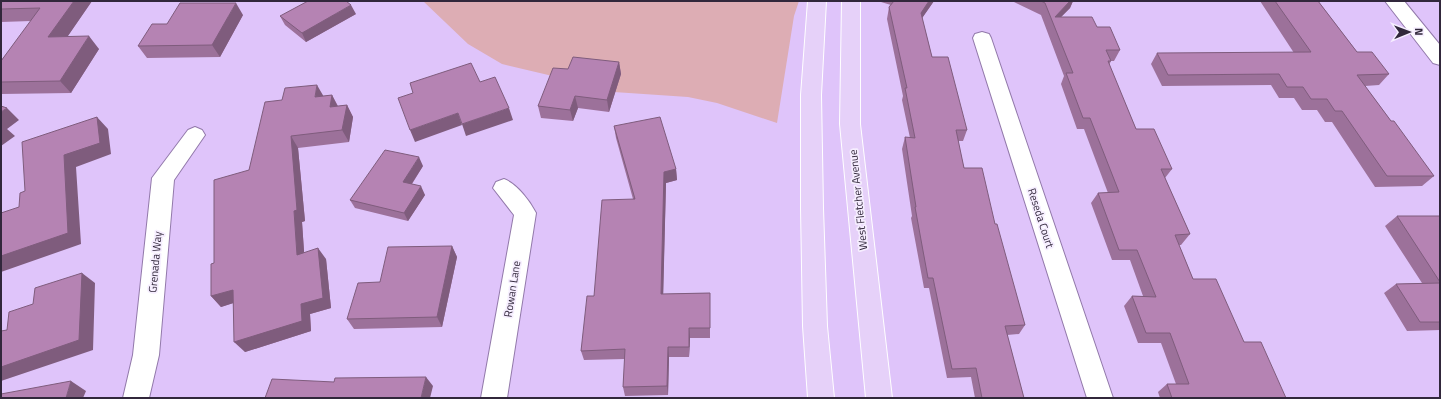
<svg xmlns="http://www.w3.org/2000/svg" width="1441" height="399" font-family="'Titillium Web',sans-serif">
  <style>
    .green { fill: #ddadb4 }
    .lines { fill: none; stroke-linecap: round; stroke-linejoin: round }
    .minor-casing { stroke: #9279aa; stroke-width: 2 }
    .major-casing { stroke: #fff; stroke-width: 2 }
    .minor { fill: #fff; fill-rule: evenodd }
    .major { fill: #e6d1f9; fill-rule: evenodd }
    .wall { fill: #9c719a }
    .shaded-wall { fill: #7f5c7d }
    .building { fill: #b583b3; stroke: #7f5c7d }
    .labels { text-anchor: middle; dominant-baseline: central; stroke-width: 3.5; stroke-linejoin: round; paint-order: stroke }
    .street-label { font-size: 11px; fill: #31273b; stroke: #f6eeff }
  </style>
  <rect width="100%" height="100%" fill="#dfc4fa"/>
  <path class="green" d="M423,1H799L794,16L777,123L717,103L688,97L599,91L561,78L502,64L468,44Z"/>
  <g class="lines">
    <defs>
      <path id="minor" d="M1385,1H1404L1440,45V65L1433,63Z
        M982,32L989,34L991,38L1113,398H1087L973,38L975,34Z
        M195,127L202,130L205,135L174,180L159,355L149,398H123L133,355L152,178L188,130Z
        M504,179C517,184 530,201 536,213L507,398H481L514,215L493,188L496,182Z"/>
      <path id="major" d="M808,1H826L821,95L823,208L827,326L834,398H808L803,326L801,208V95Z
        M842,1H860V124L892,398H866L840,124Z"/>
    </defs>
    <use href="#minor" class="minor-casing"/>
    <use href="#major" class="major-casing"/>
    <use href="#minor" class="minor"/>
    <use href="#major" class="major"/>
  </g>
  <path class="wall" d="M1,1H92L67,37L99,49L71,93L1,94V61L31,21L1,22Z
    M881,1H934L922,18L932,57L967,130L963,141H958L964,168L995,224L1025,325L1019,334L1007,335L1024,398H975L971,377L947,378L929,288H924L911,218L912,216L902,149L905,137L910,138L902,100L903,96L887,19L889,7L891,5L881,2Z
    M1012,1H1073L1070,8L1061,17L1097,27L1120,50L1114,61H1111L1109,65L1136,129L1172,169L1165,178L1190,234L1181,245H1179L1193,279L1244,342L1286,398H1160L1158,392L1167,384H1176L1161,343H1138L1124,306L1132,296H1143L1130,260H1112L1091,203L1098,193H1108L1084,129H1077L1061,84L1064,76L1041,15Z
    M1260,1H1318L1357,52L1389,74L1379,85L1365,86L1391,121L1434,176L1422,186L1375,187L1332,122H1325L1317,110H1302L1294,98H1279L1271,85L1162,86L1151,64L1157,53H1294Z
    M356,14L306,42L285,25L280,16Z
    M243,15L220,57L147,58L138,46L167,24Z
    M619,62L621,74L609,112L578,108L573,121L541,118L538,106Z
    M332,95L338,106L347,105L353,117L349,142L298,148L305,221L302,222L304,252L326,259L331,308L310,314L311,331L245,352L233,303L221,307L211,296L214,263L249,170L324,96Z
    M614,126L676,169L677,180L666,183L663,294L710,293V338H690L689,357H669L668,395L625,396L623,387L625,359L584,360L581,351L594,296L633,199L616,138Z
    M423,166L412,184L425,195L408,221L355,208L350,200Z
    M1397,216H1440V330L1407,331L1384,293L1396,284L1422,283L1385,226Z
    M452,246L457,257L442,327L354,329L347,319L380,282Z"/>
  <path class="shaded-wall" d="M74,1H92L59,49L48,37Z
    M929,1H934L918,24L921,13Z
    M1070,1H1073L1070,8L1054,24L1055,17Z
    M236,3L243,15L220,57L212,45Z
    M351,5L356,14L306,42L302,33Z
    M89,36L99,49L71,93L60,81Z
    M619,62L621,74L609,112L607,100Z
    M317,85L324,97H315Z
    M332,95L338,107H330Z
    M575,96L578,108L573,121L570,110Z
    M347,105L353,117L349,142L342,130Z
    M7,108L19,120L7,129L15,136L1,146V112Z
    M509,108L513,120L466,136L462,124Z
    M458,113L462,125L415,142L410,130Z
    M97,117L108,129L111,154L76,167L81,244L1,272V256L64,155Z
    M291,136L298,148L305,221L302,222L305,265L297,255L294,211Z
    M419,157L423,166L407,191L403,182Z
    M676,169L677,180L666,183L663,304L661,294L664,172Z
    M421,186L425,195L408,221L404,213Z
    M452,246L457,257L442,327L437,317Z
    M318,248L326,259L331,308L310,314L311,331L245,352L234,342L301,304Z
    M82,273L95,283L93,350L1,381V367Z
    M233,290L243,300L221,307L211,296Z
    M689,328L690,338L689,357Z
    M668,347L669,357L668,395L667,386Z
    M426,377L433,386L430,398H421Z
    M71,381L86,391L83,398H66Z"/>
  <path class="building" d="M1,1H74L48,37L89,36L60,81L1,82V61L40,8L1,9Z
    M308,1H346L351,5L302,33L280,16Z
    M894,1H929L921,13L932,57H948L967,130H956L964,168H982L995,224H997L1025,325L1005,326L1024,398H982L976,368L952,369L933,278H928L915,207H916L905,137L915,138L905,88H907L889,7Z
    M1041,1H1070L1055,17H1092L1097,27H1110L1120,50H1106L1111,61H1108L1136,129H1154L1172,169H1161L1190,234L1175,235L1193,279H1216L1244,342H1261L1286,398H1172L1167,384H1189L1170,333H1146L1132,296L1156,297L1137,250H1119L1098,193L1119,192L1090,118H1083L1066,73H1073L1045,3Z
    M1275,1H1318L1357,52H1372L1389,74L1357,75L1391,121H1394L1434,176H1387L1342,111H1335L1327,99H1311L1303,87H1287L1279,74L1168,75L1157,53L1311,52Z
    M180,3H236L212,45L138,46L152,24H167Z
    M573,57L619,62L607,100L575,96L570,110L538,106L553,68L568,69Z
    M471,63L480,82L495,77L509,108L462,124L458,113L410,130L398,98L413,93L410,83Z
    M317,85L315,97L332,95L330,107L347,105L342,130L291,136L297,210L294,211L297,255L318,248L323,298L301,304L302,321L234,342L233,290L211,296V264L214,263V180L249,170L265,102L282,100L285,88Z
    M1,106L7,108L1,112Z
    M97,117L100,143L64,155L68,233L1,256V213L19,207L20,193L25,191L22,142Z
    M660,117L676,169L664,172L661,294L710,293V328H689V347H668L667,386L623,387L625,349L581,351L587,296H594L602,200L635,199L614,126Z
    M385,150L419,157L403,182L421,186L404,213L350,200Z
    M1397,216H1440V282Z
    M452,246L437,317L347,319L358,283L380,282L388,247Z
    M82,273L79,340L1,367V331L7,330L9,312L33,304L35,288Z
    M1440,283V322H1420L1396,284Z
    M426,377L421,398H265L272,379L334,382L335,378Z
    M71,381L66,398H1V394Z"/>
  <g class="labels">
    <g class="street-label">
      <text transform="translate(858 200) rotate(-96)">West Fletcher Avenue</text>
      <text transform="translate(1041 218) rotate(72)">Reseda Court</text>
      <text transform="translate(155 262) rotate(-85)">Grenada Way</text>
      <text transform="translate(512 289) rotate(-81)">Rowan Lane</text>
    </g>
  </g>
  <rect width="1441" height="399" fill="none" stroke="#31273b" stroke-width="4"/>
  <g transform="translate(1409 32) rotate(89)" stroke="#f6eeff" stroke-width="3" paint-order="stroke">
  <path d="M0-3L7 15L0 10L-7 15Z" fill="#31273b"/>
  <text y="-6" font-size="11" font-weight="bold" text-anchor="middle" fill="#31273b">N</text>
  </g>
</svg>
